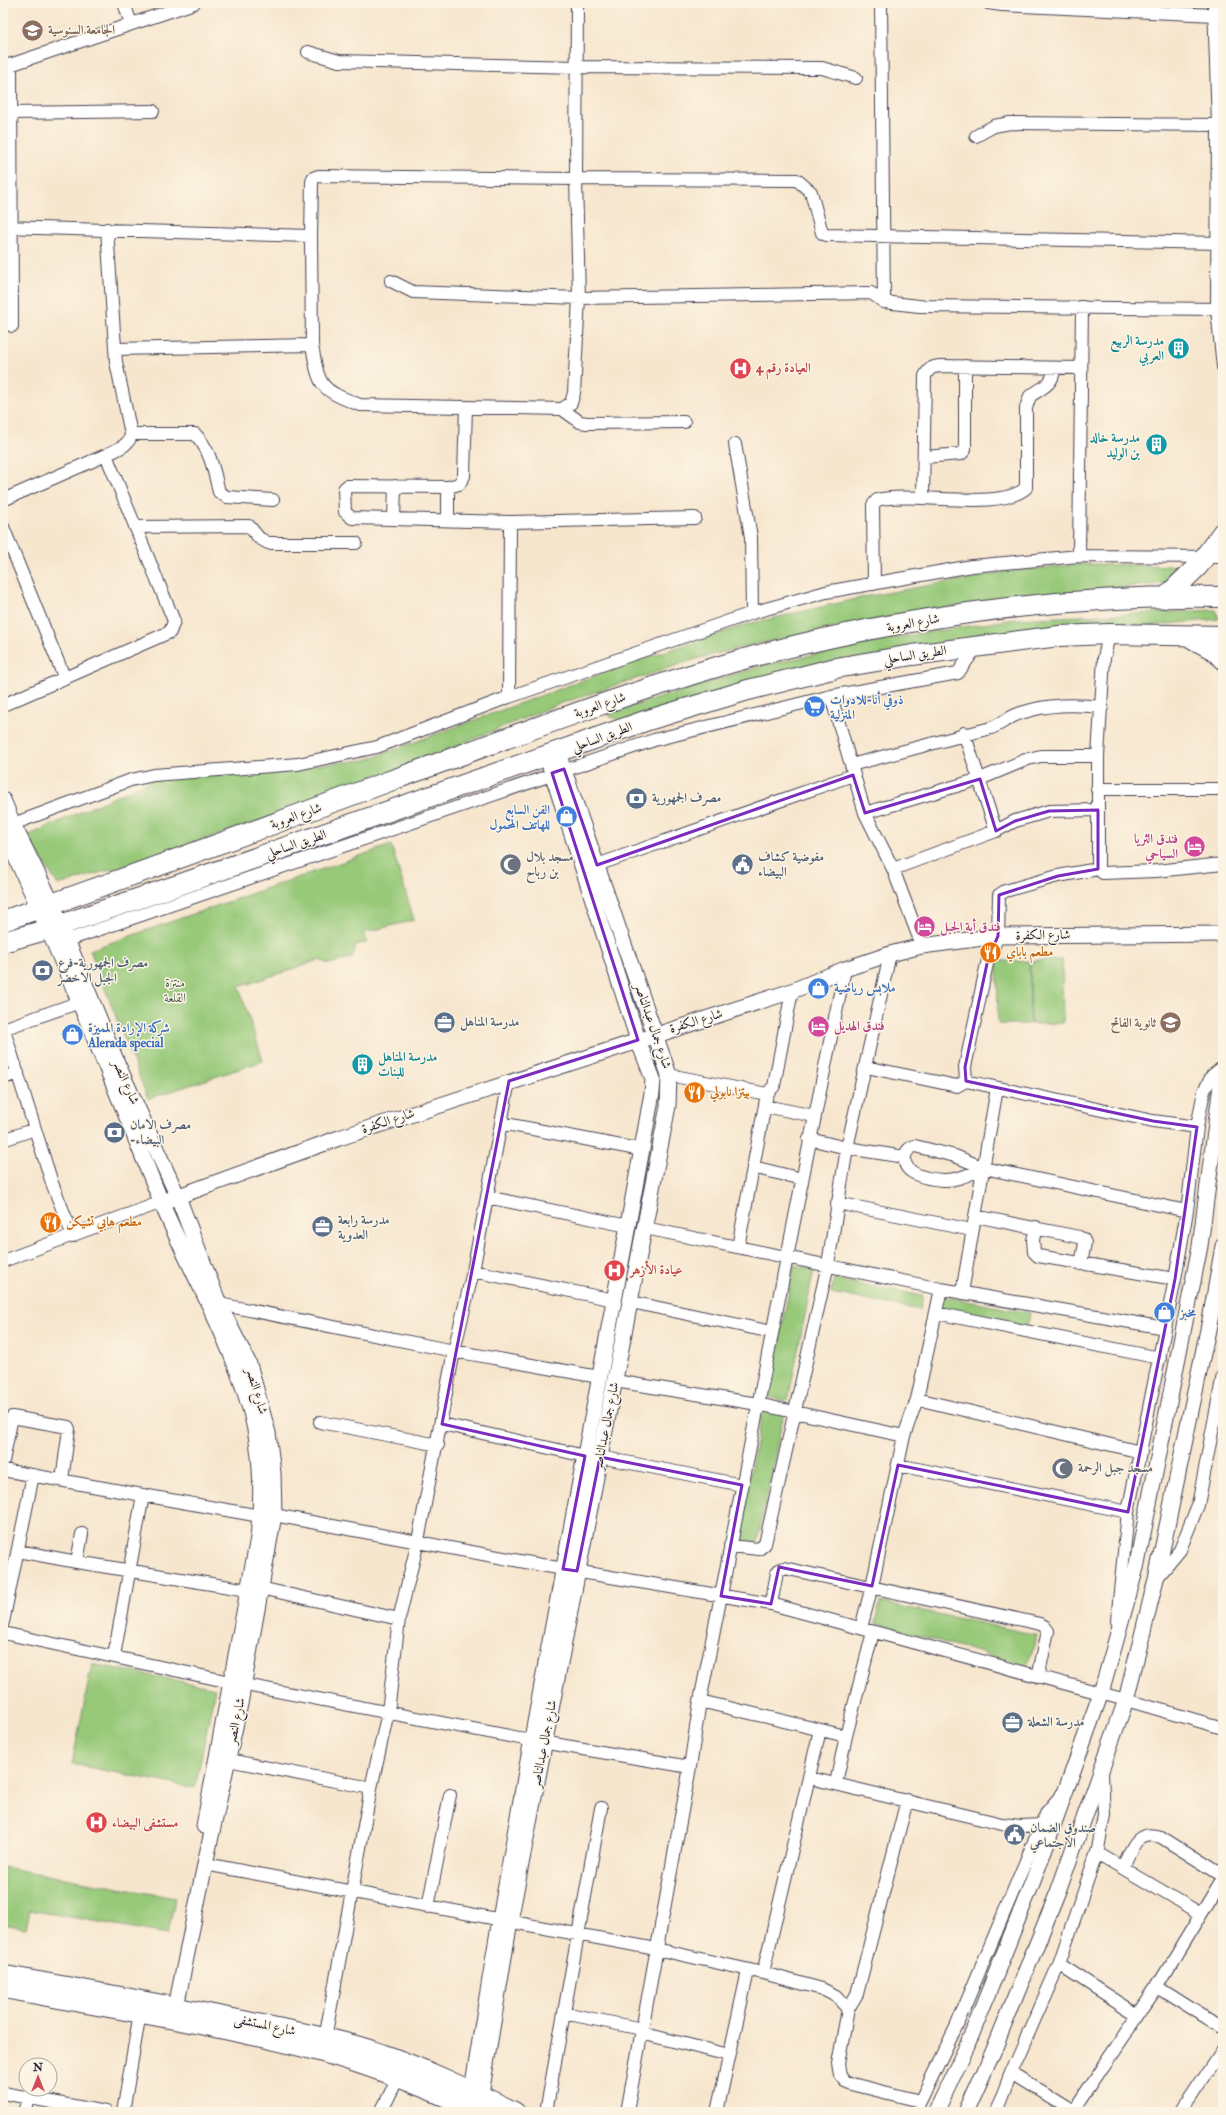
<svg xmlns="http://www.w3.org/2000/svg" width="1226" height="2115" font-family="'IM FELL Double Pica',Amiri,serif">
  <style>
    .green { fill: #97c979; stroke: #5c765a }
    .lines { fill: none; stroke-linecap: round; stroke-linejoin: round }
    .minor-casing { stroke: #423f51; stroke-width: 14 }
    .tertiary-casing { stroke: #423f51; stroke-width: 17 }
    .primary-casing { stroke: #423f51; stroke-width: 21 }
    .trunk-casing { stroke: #423f51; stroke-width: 22 }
    .minor { stroke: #fff; stroke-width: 12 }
    .tertiary { stroke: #fff; stroke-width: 15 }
    .primary { stroke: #fff; stroke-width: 19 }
    .trunk { stroke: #fff; stroke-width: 20 }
    .marked { fill: none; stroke: #7b2cbf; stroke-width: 3; stroke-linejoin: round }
    .labels { text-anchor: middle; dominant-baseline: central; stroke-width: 3; stroke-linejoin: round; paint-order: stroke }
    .education-label { font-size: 13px; font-weight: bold; fill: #785e54; stroke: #fcf5e5; text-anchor: start }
    .culture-label { font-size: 13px; font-weight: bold; fill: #0d838f; stroke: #fcf5e5; text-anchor: end }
    .health-label { font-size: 13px; font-weight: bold; fill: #be3a42; stroke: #fcf5e5; text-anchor: start }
    .street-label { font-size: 13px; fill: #22223b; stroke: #fcf5e5 }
    .shop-label { font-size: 13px; font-weight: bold; fill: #366cbe; stroke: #fcf5e5; text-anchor: start }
    .service-label { font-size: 13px; font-weight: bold; fill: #4e5e75; stroke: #fcf5e5; text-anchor: start }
    .hotel-label { font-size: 13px; font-weight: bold; fill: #b23c85; stroke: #fcf5e5; text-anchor: start }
    .worship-label { font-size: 13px; font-weight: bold; fill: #5b616d; stroke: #fcf5e5; text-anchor: start }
    .food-label { font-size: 13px; font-weight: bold; fill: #c56008; stroke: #fcf5e5; text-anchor: start }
    .park-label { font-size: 13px; fill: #4b5c51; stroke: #fcf5e5 }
  </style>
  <rect width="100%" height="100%" fill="#fcf5e5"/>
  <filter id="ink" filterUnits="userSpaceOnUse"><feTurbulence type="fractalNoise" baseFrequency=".025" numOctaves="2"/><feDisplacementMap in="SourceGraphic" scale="8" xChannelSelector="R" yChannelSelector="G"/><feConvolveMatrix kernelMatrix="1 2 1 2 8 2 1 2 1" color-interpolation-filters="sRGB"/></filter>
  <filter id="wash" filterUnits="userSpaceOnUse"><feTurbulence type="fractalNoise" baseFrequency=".012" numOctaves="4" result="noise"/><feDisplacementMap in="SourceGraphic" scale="16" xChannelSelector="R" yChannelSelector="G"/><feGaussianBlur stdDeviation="0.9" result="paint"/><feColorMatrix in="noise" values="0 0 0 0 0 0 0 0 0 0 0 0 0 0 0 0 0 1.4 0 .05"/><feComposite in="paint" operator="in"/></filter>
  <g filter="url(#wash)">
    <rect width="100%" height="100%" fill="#f7e6ce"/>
    <path class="green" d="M1086,564L1183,566L1168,583L1083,591L919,611L756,644L696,659L556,705L372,781L167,853L58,885L27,836L152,780L366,760L627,664L748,624L869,596L1010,571Z
      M1216,610L1219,619L937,647L620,721L607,714L765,665L893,638L1015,619Z
      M391,845L414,920L363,933L367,942L356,945L352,958L329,964L319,960L239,987L263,1061L148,1099L90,950Z
      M1062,960L1063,1023L1031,1024L1030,961Z
      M997,961H1029L1030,1024H998Z
      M794,1265L814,1269L788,1401L768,1397Z
      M834,1279L923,1296L920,1310L831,1293Z
      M941,1296L1030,1313L1027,1328L938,1310Z
      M763,1408L784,1412L757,1544L737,1540Z
      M880,1602L1037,1635L1028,1666L875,1623Z
      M92,1664L215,1688L195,1788L72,1764Z
      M3,1867L175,1898L168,1934L30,1910L26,1928L3,1924Z"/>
  </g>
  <g filter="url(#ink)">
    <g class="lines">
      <defs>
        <path id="minor" d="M124,3L131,24
          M881,3L884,302
          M988,3L1002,5L1215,15
          M1214,3L1218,125L1217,309L1223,367
          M308,52L339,61L577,67L822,68L856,78
          M11,64L12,326
          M4,67L194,3
          M10,113L153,111
          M976,136L994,126L1010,123L1218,125
          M3,227L311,236L312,182L313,178L318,176L576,179L577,3
          M391,281L413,292L579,298L871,293L884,302L919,306L1223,309
          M312,345C319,387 319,389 360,405L562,409L571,403L574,393L579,298L576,179L797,180L811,192L822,233L826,235L1219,243
          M115,349L312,345L311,236
          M562,409L580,422L587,423L684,422
          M131,434H195C211,450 214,472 219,492L227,497L273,500
          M735,444L751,537L752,613
          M106,455C115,450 130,446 131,434L116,362L107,229
          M925,457L961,454L965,450V366
          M448,487L347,486L344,489L345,512L352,518L510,522L695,518
          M923,498L925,376C929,368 932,367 940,366L1081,368
          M3,500L106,455L174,621L170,632L3,705
          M394,519L395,486
          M448,520V487L459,484L464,476L466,407
          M3,527L65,679
          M135,527L249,526L259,538L268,543H356
          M1079,556L1082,307
          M874,584L873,505L877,500C914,491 998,512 1026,488V408L1030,396C1042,388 1054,384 1054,368
          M831,696L865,813L893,869L922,946
          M509,697L510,522
          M964,733L996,831
          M851,765L991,728C1002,724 1010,716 1021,713C1048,704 1074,704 1102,707
          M1097,789H1223
          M1098,810V869
          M865,813L980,779L1028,759L1041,756H1098
          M5,827L131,780L154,775L298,764L377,747L509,697L752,613L826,592L972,566L1079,556L1223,557
          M597,865L853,775
          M893,869L996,831L1015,821L1049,811L1098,810V756L1104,658L1109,634
          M59,943L654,740L831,696L958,673L977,646
          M3,1027L52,1183L73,1236
          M3,1029L80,1002
          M866,1067L957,1086L966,1081L1153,1121L1197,1127
          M669,1075L767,1094
          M3,1078L18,1073
          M966,1081L965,1067L988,959L998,936L999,895L1005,891L1058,876L1098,869L1103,873L1156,871L1223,864
          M765,1106L814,1116
          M501,1123L642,1150
          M809,1139L847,1148L905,1157
          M3,1140L35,1129
          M753,1167L802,1179
          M984,1168C971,1173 957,1181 943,1180C929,1179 902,1175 905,1157C906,1151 910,1147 915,1146L955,1156L984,1168L1187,1211
          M487,1197L628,1226
          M837,1203L972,1230
          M975,1216L1079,1237L1083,1239L1085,1243L1081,1264
          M1036,1227L1033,1240L1034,1252L1038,1256L1175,1279
          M645,1228L941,1289L1165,1328
          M738,1247L767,1094L774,1086L792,991
          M3,1261L162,1202
          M473,1271L614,1300
          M962,1293L997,1088
          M631,1302L772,1332
          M219,1304L454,1351L599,1377
          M936,1313L1160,1358
          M615,1381L758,1404L904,1436
          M917,1399L1141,1452
          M320,1422L438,1445
          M442,1424L585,1456
          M600,1457L742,1485
          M3,1461L12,1417L68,1427L69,1429L62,1480
          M898,1465L1128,1512
          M3,1470L260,1516L274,1515L563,1569L771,1604L1126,1700L1223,1728
          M82,1534L77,1562L248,1590
          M730,1546L759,1549L765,1544L828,1264L847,1148L890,954
          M18,1551L77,1562
          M1156,1579L1180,1550L1198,1505L1223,1375
          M260,1588L399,1619
          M771,1604L777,1573L779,1570L784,1568L1040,1624L1044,1626L1048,1631L1038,1677
          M1117,1621L1128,1512L1175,1279L1187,1211L1197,1127L1204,1091L1212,1076L1223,1067
          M3,1622L33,1475
          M861,1628L872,1586L904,1436L917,1399L941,1289
          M3,1633L230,1682L530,1740L690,1767
          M114,1656L143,1495
          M700,1701L846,1736L836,1783
          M846,1736L873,1632
          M228,1760L371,1788
          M810,1778L1002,1824L1021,1826L1041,1825
          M907,1800L857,1994L848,2009L838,2064L840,2075L845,2081L852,2084L920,2101
          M1097,1853L1201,1914
          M205,1864L656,1949L763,1973L822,1989L836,1996L848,2009
          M1123,1867C1132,1848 1136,1829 1161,1837L1223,1876
          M428,1907L450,1795
          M1059,1964L1138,2015
          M763,1973L820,1730
          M1157,1987L1223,2029
          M564,2013L642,2029
          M641,2033L729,2055
          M324,2044L371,1788L388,1712L399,1619L418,1541L454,1351L473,1271L509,1081
          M1011,2073L1074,2112
          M3,2093L106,2112
          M1073,2111L1157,1987L1223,1878
          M24,2112L28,2099
          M123,2112L141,2007
          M381,2112L401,2072
          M546,2112L601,1808
          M627,2112L690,1767L700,1701C749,1457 794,1213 845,969
          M717,2112L748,1971
          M915,2112L956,2027L1041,1825L1046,1813L1062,1794
          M996,2112L1011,2073L1059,1964L1098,1849L1104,1815L1102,1773
          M1180,2112L1223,2047"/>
        <path id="tertiary" d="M3,800L13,824L52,903L118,1065L178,1197L219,1304L249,1364L268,1433L273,1473L274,1515L240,1704L205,1864L176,2007L180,2017
          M3,830C60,951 110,1075 160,1199C188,1267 227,1331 248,1402C262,1446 263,1493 258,1538L204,1826
          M168,1200L339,1138L792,991L845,969L890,954L922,946L998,936L1223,934
          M469,2096L472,2091C524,1756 593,1426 652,1093L653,1079L638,1040L547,757
          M479,2106L510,1921L668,1106L669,1075L558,753
          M936,2112L967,2046L1033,1881L1101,1693L1115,1644L1137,1564L1200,1246L1223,1070
          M966,2112L993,2052L1058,1892L1126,1700L1156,1579L1211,1315L1223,1246"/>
        <path id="primary" d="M3,1975C82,1989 162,2004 241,2020C286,2030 333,2037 377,2052C424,2068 470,2090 515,2112
          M3,1988C109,2009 217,2024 321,2052C376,2067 428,2089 480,2112"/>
        <path id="trunk" d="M1165,598L1198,566L1223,532
          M1190,637L1214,650L1223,659
          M3,921C132,876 260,829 387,782C503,740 619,695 737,661C888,618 1066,594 1223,597
          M3,942L49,929L187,882L645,721L748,690L836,668L912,655L1059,636L1109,634L1223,636"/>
      </defs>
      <use href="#minor" class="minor-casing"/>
      <use href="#tertiary" class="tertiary-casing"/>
      <use href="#primary" class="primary-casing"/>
      <use href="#trunk" class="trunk-casing"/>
      <use href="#minor" class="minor"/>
      <use href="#tertiary" class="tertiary"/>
      <use href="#primary" class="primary"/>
      <use href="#trunk" class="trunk"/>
    </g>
  </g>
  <path class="marked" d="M564,769L597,865L853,775L865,813L980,779L996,831L1015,821L1049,811L1098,810V869L1058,876L999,895L998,936L988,959L965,1067L966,1081L1153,1121L1197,1127L1175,1279L1128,1512L898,1465L872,1586L779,1567L771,1604L721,1596L742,1485L600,1457L577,1571L563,1569L585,1456L442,1424L509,1081L638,1040L552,773Z"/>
  <defs>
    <symbol id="university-disc" viewBox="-11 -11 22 22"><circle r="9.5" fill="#8d6e63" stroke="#fcf5e5"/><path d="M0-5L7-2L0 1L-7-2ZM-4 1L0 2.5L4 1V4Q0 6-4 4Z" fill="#fff"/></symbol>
    <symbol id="building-disc" viewBox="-11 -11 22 22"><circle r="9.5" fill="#0f9aa8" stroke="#fcf5e5"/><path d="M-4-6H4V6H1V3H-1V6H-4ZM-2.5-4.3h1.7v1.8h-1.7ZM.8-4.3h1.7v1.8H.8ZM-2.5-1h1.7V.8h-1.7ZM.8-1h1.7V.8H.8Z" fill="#fff"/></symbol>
    <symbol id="hospital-disc" viewBox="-11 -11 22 22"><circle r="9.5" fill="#e0444e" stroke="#fcf5e5"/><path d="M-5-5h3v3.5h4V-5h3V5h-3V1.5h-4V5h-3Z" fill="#fff"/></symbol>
    <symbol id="supermarket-disc" viewBox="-11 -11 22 22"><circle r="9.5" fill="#3f7fe0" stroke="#fcf5e5"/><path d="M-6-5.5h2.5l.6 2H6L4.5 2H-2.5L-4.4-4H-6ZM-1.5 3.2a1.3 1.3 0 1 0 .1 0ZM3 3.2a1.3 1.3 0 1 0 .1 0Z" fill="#fff"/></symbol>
    <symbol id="bank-disc" viewBox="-11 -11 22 22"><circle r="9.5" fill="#5c6f8a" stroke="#fcf5e5"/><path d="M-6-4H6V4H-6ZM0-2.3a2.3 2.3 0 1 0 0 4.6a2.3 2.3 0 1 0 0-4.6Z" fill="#fff"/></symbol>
    <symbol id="shop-disc" viewBox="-11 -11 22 22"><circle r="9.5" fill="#3f7fe0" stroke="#fcf5e5"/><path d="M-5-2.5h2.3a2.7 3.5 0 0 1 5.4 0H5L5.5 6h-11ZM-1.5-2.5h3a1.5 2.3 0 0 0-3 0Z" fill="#fff"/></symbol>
    <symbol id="hotel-disc" viewBox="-11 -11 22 22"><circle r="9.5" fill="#d1479c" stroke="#fcf5e5"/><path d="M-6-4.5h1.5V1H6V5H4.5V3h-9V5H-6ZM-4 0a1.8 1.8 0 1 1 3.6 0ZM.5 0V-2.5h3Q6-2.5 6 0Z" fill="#fff"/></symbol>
    <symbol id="mosque-disc" viewBox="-11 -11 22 22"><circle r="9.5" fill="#6b7280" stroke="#fcf5e5"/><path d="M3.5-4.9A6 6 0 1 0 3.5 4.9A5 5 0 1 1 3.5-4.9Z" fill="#fff"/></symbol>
    <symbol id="civic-disc" viewBox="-11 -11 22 22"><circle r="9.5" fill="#5c6f8a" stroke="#fcf5e5"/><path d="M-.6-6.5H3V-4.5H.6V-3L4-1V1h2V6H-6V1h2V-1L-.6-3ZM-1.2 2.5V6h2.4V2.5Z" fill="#fff"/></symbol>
    <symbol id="restaurant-disc" viewBox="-11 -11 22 22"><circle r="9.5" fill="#e8710a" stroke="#fcf5e5"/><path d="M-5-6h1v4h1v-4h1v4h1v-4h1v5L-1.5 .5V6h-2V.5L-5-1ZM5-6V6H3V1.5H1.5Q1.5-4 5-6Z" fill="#fff"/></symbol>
    <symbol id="office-disc" viewBox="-11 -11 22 22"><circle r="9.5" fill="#5c6f8a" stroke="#fcf5e5"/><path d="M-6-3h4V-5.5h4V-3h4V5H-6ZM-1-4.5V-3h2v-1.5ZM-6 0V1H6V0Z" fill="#fff"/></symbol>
    <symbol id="school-disc" viewBox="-11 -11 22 22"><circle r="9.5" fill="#8d6e63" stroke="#fcf5e5"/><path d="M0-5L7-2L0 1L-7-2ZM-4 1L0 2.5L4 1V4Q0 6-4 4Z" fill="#fff"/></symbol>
  </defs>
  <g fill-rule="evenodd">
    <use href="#university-disc" x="20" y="18" width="25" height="25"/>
    <use href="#building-disc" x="1166" y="336" width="25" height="25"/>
    <use href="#hospital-disc" x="728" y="356" width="25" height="25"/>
    <use href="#building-disc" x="1144" y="432" width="25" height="25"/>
    <use href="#supermarket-disc" x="802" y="694" width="25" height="25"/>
    <use href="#bank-disc" x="624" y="786" width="25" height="25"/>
    <use href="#shop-disc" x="554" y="804" width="25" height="25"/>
    <use href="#hotel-disc" x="1182" y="834" width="25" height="25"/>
    <use href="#mosque-disc" x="498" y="852" width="25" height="25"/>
    <use href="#civic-disc" x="730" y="852" width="25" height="25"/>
    <use href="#hotel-disc" x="912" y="914" width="25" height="25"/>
    <use href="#restaurant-disc" x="978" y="940" width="25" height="25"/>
    <use href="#bank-disc" x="30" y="958" width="25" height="25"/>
    <use href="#shop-disc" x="806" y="976" width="25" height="25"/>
    <use href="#office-disc" x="432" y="1010" width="25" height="25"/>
    <use href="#school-disc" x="1158" y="1010" width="25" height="25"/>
    <use href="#hotel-disc" x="806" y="1014" width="25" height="25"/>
    <use href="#shop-disc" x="60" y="1022" width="25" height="25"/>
    <use href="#building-disc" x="350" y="1052" width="25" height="25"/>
    <use href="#restaurant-disc" x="682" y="1080" width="25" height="25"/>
    <use href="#bank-disc" x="102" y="1120" width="25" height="25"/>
    <use href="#restaurant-disc" x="38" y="1210" width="25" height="25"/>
    <use href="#office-disc" x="310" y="1214" width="25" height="25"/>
    <use href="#hospital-disc" x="602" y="1258" width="25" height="25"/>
    <use href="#shop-disc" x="1152" y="1300" width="25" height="25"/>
    <use href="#mosque-disc" x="1050" y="1456" width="25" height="25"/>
    <use href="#office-disc" x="1000" y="1710" width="25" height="25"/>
    <use href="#hospital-disc" x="84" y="1810" width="25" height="25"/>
    <use href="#civic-disc" x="1002" y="1822" width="25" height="25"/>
  </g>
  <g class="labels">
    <g class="education-label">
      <text x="48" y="30">الجامعة السنوسية</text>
      <text x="1156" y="1023" text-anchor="end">ثانوية الفاتح</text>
    </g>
    <g class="culture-label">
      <text x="1164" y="341">مدرسة الربيع<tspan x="1164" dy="15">العربي</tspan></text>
      <text x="1140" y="438">مدرسة خالد<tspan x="1140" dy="15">بن الوليد</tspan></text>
      <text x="378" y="1057" text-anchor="start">مدرسة المناهل<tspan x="378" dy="15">للبنات</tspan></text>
    </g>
    <g class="health-label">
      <text x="756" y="368">العيادة رقم 4</text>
      <text x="630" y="1270">عيادة الأزهر</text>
      <text x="112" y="1823">مستشفى البيضاء</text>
    </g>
    <g class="street-label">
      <text transform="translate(913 623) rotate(-10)">شارع العروبة</text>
      <text transform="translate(915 655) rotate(-9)">الطريق الساحلي</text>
      <text transform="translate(600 705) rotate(-19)">شارع العروبة</text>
      <text transform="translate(602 737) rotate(-20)">الطريق الساحلي</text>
      <text transform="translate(296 816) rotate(-20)">شارع العروبة</text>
      <text transform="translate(296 844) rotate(-19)">الطريق الساحلي</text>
      <text transform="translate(1043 935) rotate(-1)">شارع الكفرة</text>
      <text transform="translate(696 1021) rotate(-17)">شارع الكفرة</text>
      <text transform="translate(653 1026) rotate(71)">شارع جمال عبدالناصر</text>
      <text transform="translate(126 1082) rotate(66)">شارع النصر</text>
      <text transform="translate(388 1121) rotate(-18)">شارع الكفرة</text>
      <text transform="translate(257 1391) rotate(74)">شارع النصر</text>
      <text transform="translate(606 1426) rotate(-79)">شارع جمال عبدالناصر</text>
      <text transform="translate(236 1721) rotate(-78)">شارع النصر</text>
      <text transform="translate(544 1744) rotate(-79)">شارع جمال عبدالناصر</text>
      <text transform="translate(265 2025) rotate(12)">شارع المستشفى</text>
    </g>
    <g class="shop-label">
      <text x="830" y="700">ذوقي أنا-للادوات<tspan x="830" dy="15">المنزلية</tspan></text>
      <text x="550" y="810" text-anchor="end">الفن السابع<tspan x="550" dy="15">للهاتف المحمول</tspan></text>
      <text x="834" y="988">ملابس رياضية</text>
      <text x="88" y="1028">شركة الإرادة المميزة<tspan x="88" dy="15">Alerada special</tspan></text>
      <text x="1180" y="1313">مخبز</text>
    </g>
    <g class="service-label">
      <text x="652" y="798">مصرف الجمهورية</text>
      <text x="758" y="857">مفوضية كشاف<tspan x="758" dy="15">البيضاء</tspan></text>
      <text x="58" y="963">مصرف الجمهورية-فرع<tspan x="58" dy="15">الجبل الاخضر</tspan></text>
      <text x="460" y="1022">مدرسة المناهل</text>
      <text x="130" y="1125">مصرف الامان<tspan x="130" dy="15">-البيضاء</tspan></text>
      <text x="338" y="1220">مدرسة رابعة<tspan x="338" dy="15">العدوية</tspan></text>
      <text x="1028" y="1722">مدرسة الشعلة</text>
      <text x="1030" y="1828">صندوق الضمان<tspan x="1030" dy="15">الاجتماعي</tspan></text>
    </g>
    <g class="hotel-label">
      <text x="1178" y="839" text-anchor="end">فندق الثريا<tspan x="1178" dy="15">السياحي</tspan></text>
      <text x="940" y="927">فندق أية الجبل</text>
      <text x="834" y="1026">فندق الهديل</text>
    </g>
    <g class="worship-label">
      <text x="526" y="857">مسجد بلال<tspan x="526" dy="15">بن رباح</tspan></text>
      <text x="1078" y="1468">مسجد جبل الرحمة</text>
    </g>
    <g class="food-label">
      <text x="1006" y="952">مطعم باباي</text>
      <text x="710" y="1092">بيتزا نابولي</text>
      <text x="66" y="1222">مطعم هابي تشيكن</text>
    </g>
    <g class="park-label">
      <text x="175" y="983">منتزة<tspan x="175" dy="15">القلعة</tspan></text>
    </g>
  </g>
  <rect width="1226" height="2115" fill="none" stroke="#fcf5e5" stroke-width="16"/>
  <g transform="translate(38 2077)"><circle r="19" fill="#fcf5e5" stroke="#a5a1a1"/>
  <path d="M0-3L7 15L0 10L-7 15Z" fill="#d1495b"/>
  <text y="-6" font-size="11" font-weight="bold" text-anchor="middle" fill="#22223b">N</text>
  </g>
</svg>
